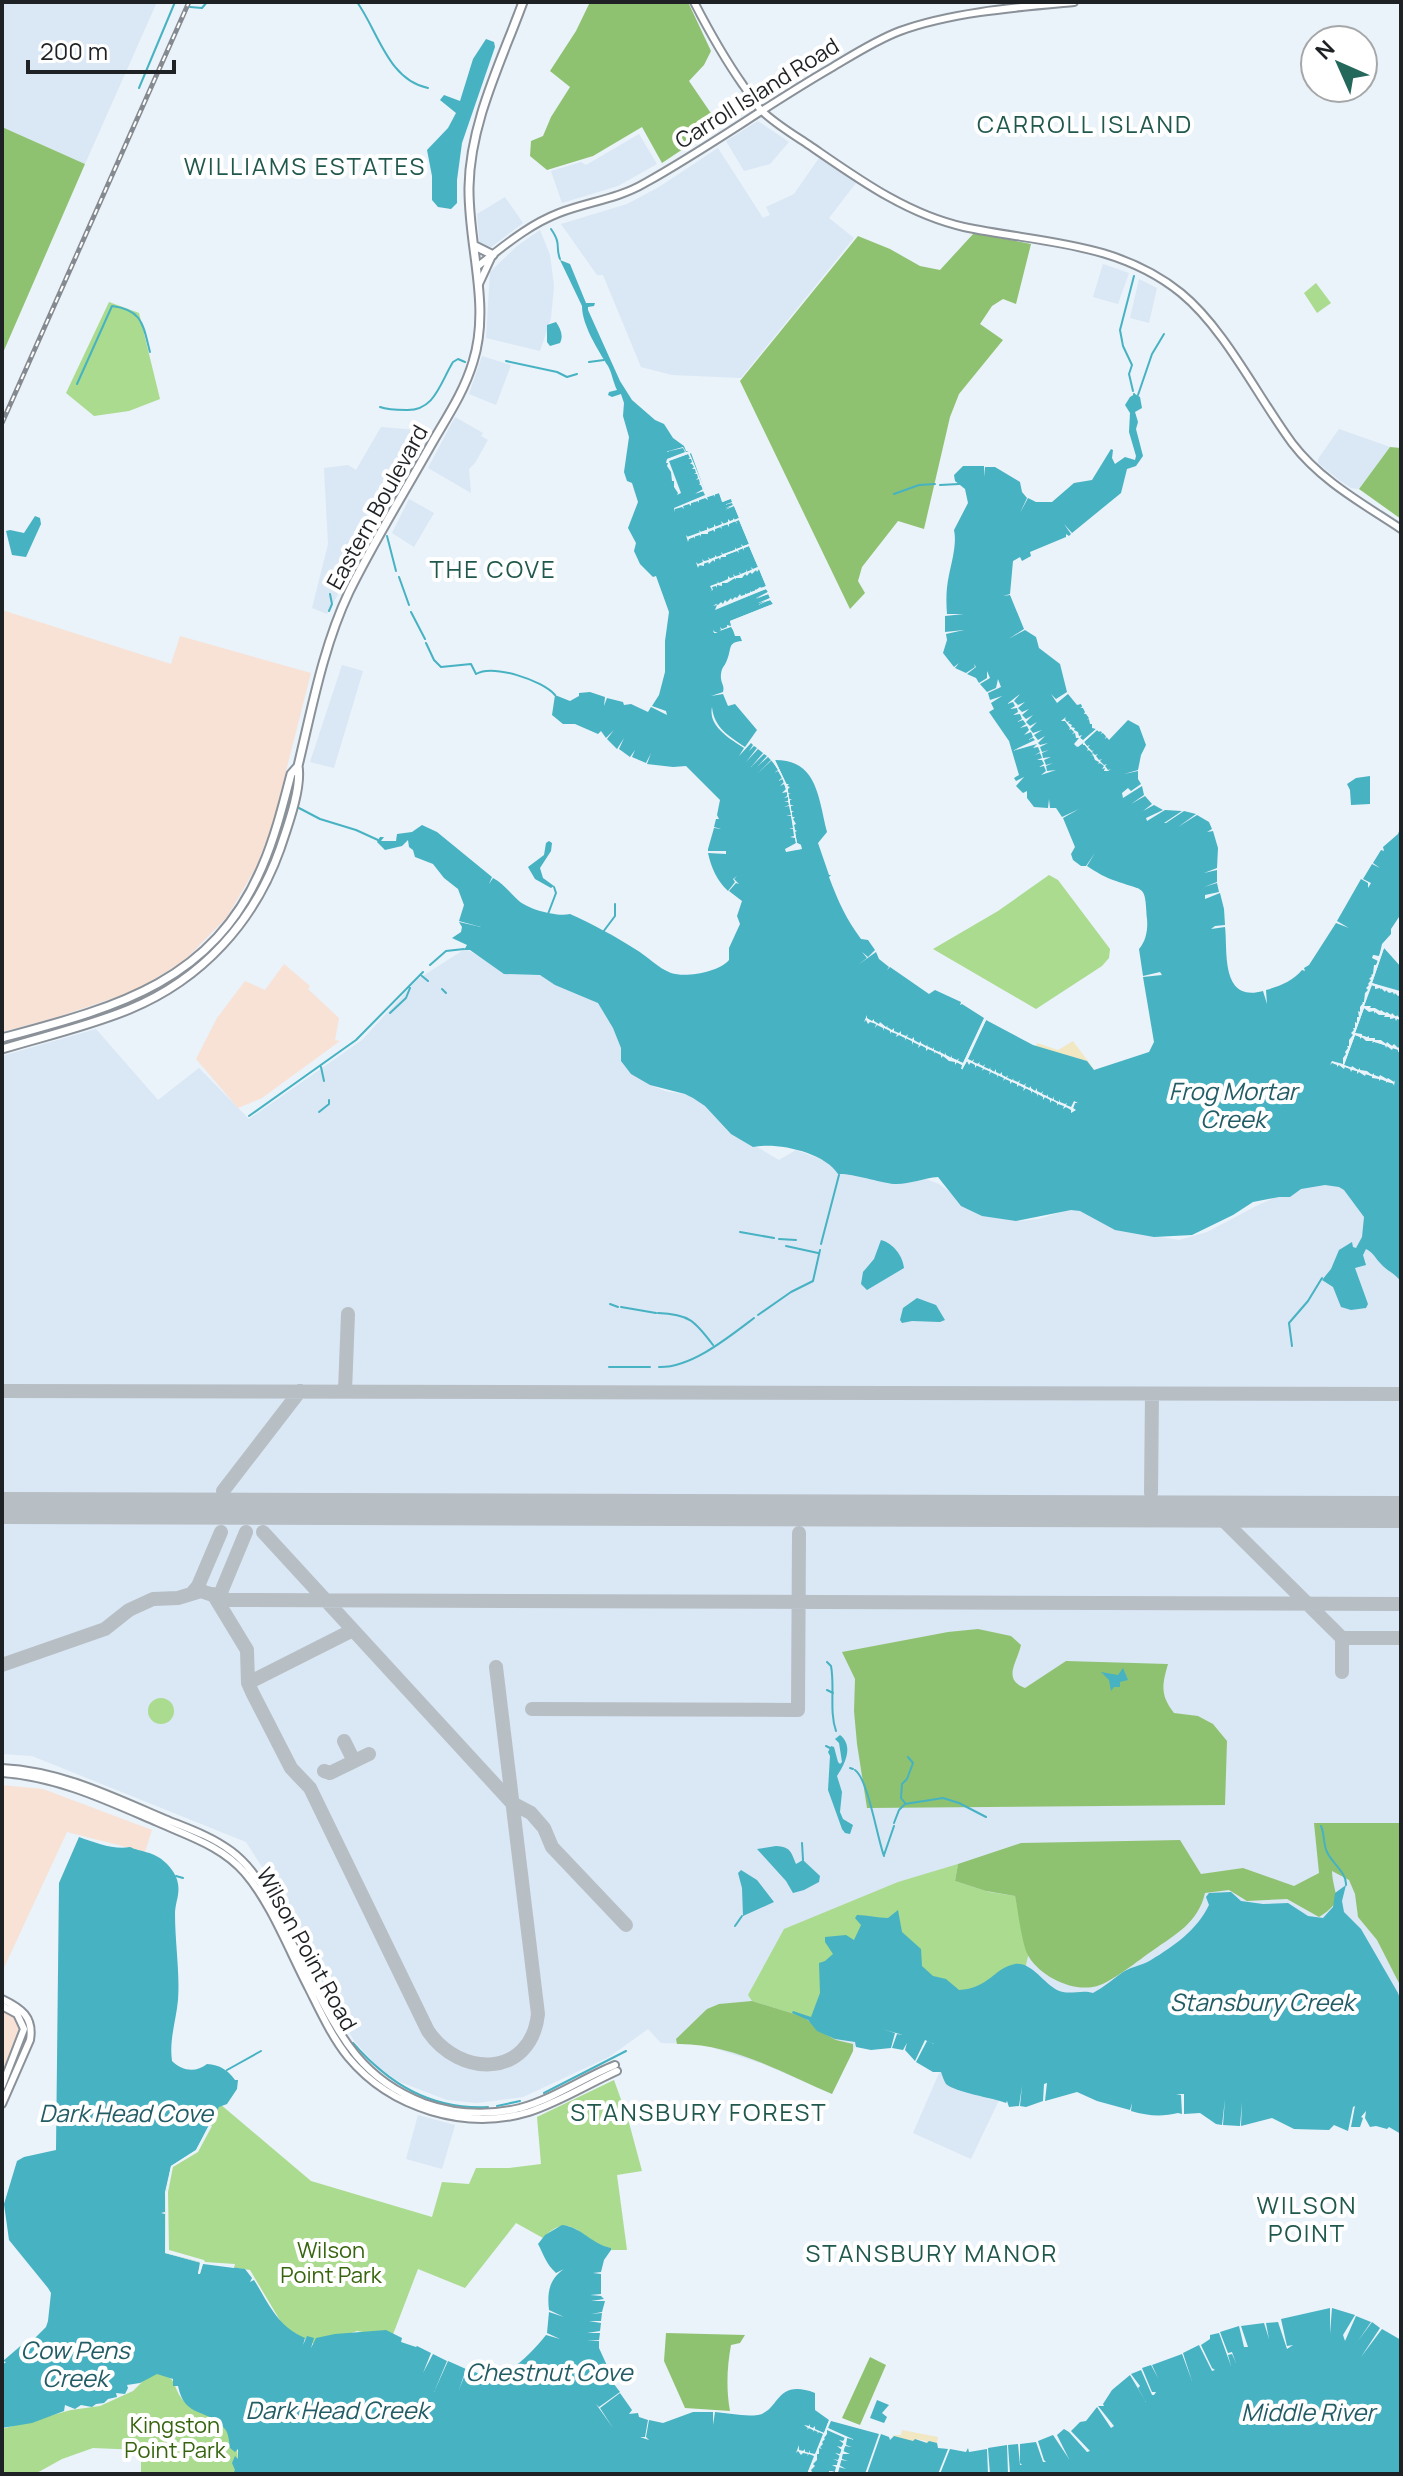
<svg xmlns="http://www.w3.org/2000/svg" width="1403" height="2476" font-family="Manrope,sans-serif">
  <style>
    .built { fill: #dae7f5 }
    .industrial { fill: #f8e2d5 }
    .green { fill: #aadb8e }
    .forest { fill: #8fc270 }
    .sand { fill: #f1e7c2 }
    .water { fill: #46b2c2 }
    .pier { fill: #eaf2fa }
    .lines { fill: none; stroke-linecap: round; stroke-linejoin: round }
    .stream { stroke: #46b2c2; stroke-width: 2 }
    .taxiway { stroke: #b7bec4; stroke-width: 14 }
    .runway { stroke: #b7bec4; stroke-width: 32 }
    .tertiary-casing { stroke: #8a9198; stroke-width: 10 }
    .secondary-casing { stroke: #8a9198; stroke-width: 11 }
    .tertiary { stroke: #fff; stroke-width: 6 }
    .secondary { stroke: #fff; stroke-width: 7 }
    .rail-casing { stroke: #848a8f; stroke-width: 5 }
    .rail { stroke: #fff; stroke-width: 2; stroke-dasharray: 6; stroke-linecap: butt }
    .labels { text-anchor: middle; dominant-baseline: central; stroke-width: 8; stroke-linejoin: round; paint-order: stroke }
    .street-label { font-size: 22px; fill: #1f2225; stroke: #fff }
    .park-label { font-size: 22px; fill: #37650f; stroke: #fff }
    .neighbourhood-label { font-size: 24px; letter-spacing: 2px; fill: #21584d; stroke: #fff }
    .water-label { font-size: 24px; font-style: italic; fill: #225d66; stroke: #fff }
  </style>
  <rect width="100%" height="100%" fill="#eaf2fa"/>
  <path class="built" d="M2,2H157L85,164L2,127Z
    M758,121L789,142L770,164L744,171L726,141Z
    M639,134L657,164L618,186L562,203L551,171L581,162L586,165Z
    M718,148L763,218L770,215L766,207L794,194L819,158L856,183L829,218L854,238L741,378L672,375L641,367L603,275H597L561,224L627,204L659,187Z
    M505,197L523,223L490,248H480L477,214Z
    M540,230L550,255L554,286L551,318L540,351L486,338L490,272L517,246Z
    M1103,264L1129,273L1118,304L1093,297Z
    M1139,279L1157,288L1149,323L1130,318Z
    M482,356L511,365L496,405L469,394Z
    M455,417L483,433L481,436L488,440L475,463L469,469L471,493L428,468Z
    M381,427L429,431L327,614L312,608L328,544L324,468L348,465L356,470Z
    M1339,429L1390,447L1359,489L1351,488L1339,480L1318,463V459Z
    M409,499L434,513L414,547L392,533Z
    M342,665L363,671L334,768L310,762Z
    M465,949L512,973L526,966L604,1005L648,1084L665,1091L695,1096L752,1144L779,1160L796,1150L887,1183L926,1179L939,1184L964,1203L986,1215L1018,1221L1039,1219L1074,1208L1148,1235L1179,1240L1207,1232L1260,1204L1306,1185L1336,1184L1350,1191L1401,1278V2003L1331,1920L1212,1908L1185,1940L1097,1995L827,2032L842,2039L857,2043L832,2094L763,2064L701,2044L661,2043L648,2029L609,2057L523,2097L477,2103L447,2100L400,2082L381,2070L355,2042L333,2006L275,1887L246,1842L42,1760L32,1756L2,1754V1056L96,1029L158,1100L199,1068L249,1119L362,1040L418,979Z
    M940,2071L953,2087L993,2100H999L971,2159L913,2133Z
    M418,2115L455,2125L442,2169L406,2159Z"/>
  <path class="industrial" d="M2,610L171,664L180,636L311,673L272,826L256,867L227,917L183,962L134,991L58,1017L2,1032Z
    M284,964L310,986L308,989L339,1018L335,1040L340,1041L262,1098L238,1108L196,1059L217,1018L245,981L265,990Z
    M2,1785L43,1789L152,1830L145,1852L67,1832L2,1972Z
    M2,2010L13,2015L21,2034L2,2076Z"/>
  <path class="green" d="M1316,283L1331,303L1317,313L1304,293Z
    M109,302L139,313L160,399L129,411L94,416L66,393Z
    M1049,875L1058,880L1110,949L1109,958L1102,966L1036,1009L933,949L998,911Z
    M148 1711a13 13 0 1 1 26 0a13 13 0 1 1-26 0Z
    M958,1864L955,1881L989,1892L1015,1896L1028,1956L1025,1969L979,1989L961,1993L822,1991L813,2020L752,2001L748,1995L784,1929L898,1882Z
    M614,2080L628,2119L642,2171L617,2175L627,2250H611L610,2248C581,2242 572,2208 543,2238L516,2223L465,2288L418,2269L392,2337L357,2331L316,2345L284,2327L250,2270L199,2262L165,2253L166,2192L172,2166L197,2150L220,2104L311,2181L432,2217L442,2182L469,2184L476,2168H509L541,2164L537,2117Z
    M161,2373C178,2378 173,2390 184,2401C189,2406 199,2409 206,2413C235,2430 239,2441 238,2474H141V2450L93,2448L62,2459L35,2474H2V2429L71,2410L100,2406L133,2391L143,2381L154,2374Z"/>
  <path class="forest" d="M590,2H688L711,51L704,65L689,81L719,125L662,163L642,127L593,156L547,170L530,156L531,141L543,136L551,117L570,87L550,71L576,31Z
    M2,127L85,164L2,355Z
    M974,233L1031,244L1016,304L1003,299L992,306L980,324L1003,340L959,394L950,417L924,529L898,521L862,567L858,581L865,593L850,609L740,381L858,236L890,249L920,266L940,270Z
    M1390,447L1401,448V519L1359,489Z
    M978,1629L1011,1636L1021,1645C1017,1663 1002,1679 1025,1688L1066,1661L1168,1664C1162,1685 1160,1695 1174,1713L1198,1716L1213,1724L1227,1741L1225,1805L867,1808L857,1744L854,1711L855,1679L842,1652L948,1632Z
    M1314,1823H1401V1987L1377,1940L1358,1917L1355,1894L1349,1880L1332,1871C1333,1896 1346,1900 1319,1917L1287,1899L1247,1901L1229,1890L1205,1893C1198,1923 1176,1934 1152,1951C1139,1960 1114,1980 1100,1985C1076,1994 1042,1978 1029,1957C1022,1946 1018,1910 1015,1896L986,1891L955,1881L958,1864L1021,1843L1180,1840L1201,1874L1243,1868L1294,1886L1319,1873Z
    M752,2001L804,2017L823,2033L836,2040L853,2044V2051L832,2094C783,2073 731,2043 677,2044L676,2039L707,2009L719,2004Z
    M666,2333L745,2335L740,2343L731,2345C727,2367 726,2389 730,2411L685,2408L664,2361Z
    M870,2357L886,2365L860,2425L842,2418Z"/>
  <path class="sand" d="M1073,1041L1096,1072L1035,1049L1037,1043L1058,1050Z
    M902,2430L938,2437L937,2443L929,2442L927,2444L926,2441L916,2439L913,2442L894,2436L891,2437L895,2435H901Z"/>
  <path class="water" d="M486,39L494,42L495,47L462,143L457,180V203L451,209L438,207L432,200V176L427,150L448,128L456,113L440,100L444,95L460,101L473,59Z
    M560,260L570,264L586,303H595L594,306L588,307V310L620,381L632,400L655,420L664,424L673,438L684,446L686,451H690L668,459V461L691,453L704,489L700,482L703,490L696,493L704,491L706,496L674,509L719,493L723,502L731,498L733,505L725,508L734,506L739,518L687,537L688,539L739,520L749,544L697,565L698,566L749,546L758,567L711,587L759,569L766,586L718,606L720,607L766,589L768,592L756,598L769,594L770,598L758,603L771,600L773,604L730,621L735,636H740L742,641C727,642 732,649 727,660C724,668 722,666 721,674C720,684 725,684 723,692L711,696L723,694L728,706L735,704L757,730L745,747C729,736 714,728 712,707C708,726 729,738 744,748L739,756L751,743L753,745L749,751L754,746L757,748L746,762L758,749L763,753L751,767L764,754L767,756L758,766L768,757C790,778 790,814 796,843L793,850L801,849V845L797,843L787,785L775,760C817,760 818,796 827,832L818,843L829,875H831L829,877C838,901 846,919 861,939L868,940L875,950L868,957L862,952L867,958L858,965L876,952L879,959L889,967L887,970L890,967L929,994L935,990L961,1002L960,1005L962,1004L984,1018L963,1063L866,1019L962,1065L961,1069H962L967,1061L1075,1111L1073,1108L1075,1103L1071,1108L967,1059L986,1020L1033,1045L1087,1061L1094,1070L1149,1052L1154,1042L1143,977L1162,975L1160,972L1143,976L1139,949C1146,941 1148,930 1147,919C1145,883 1145,892 1116,881C1106,878 1096,872 1087,866L1095,853L1086,866H1081L1073,860L1071,854L1075,847L1063,818L1079,809L1062,817L1056,808H1050L1049,799L1048,808L1034,807L1027,798V791L1023,793L1016,786L1024,777L1016,781L1014,778L1019,775L1009,741L989,712L994,709L991,703L1002,696L990,700L988,693L1001,687L998,679L996,688L987,692L980,684L990,678L987,671V678L979,683L976,678L967,674L976,667L974,664L975,667L966,673L955,668L959,663L954,667L943,653L947,640L946,634L964,630L945,632V616L964,614H947C946,601 946,589 949,575C952,561 957,543 954,530L968,503L965,489L955,481L954,475L963,466H984V477L985,467H995L1020,482L1022,492L1027,498L1020,513L1028,498L1036,502H1052L1074,483L1092,480L1111,449L1113,450L1112,458L1115,464L1125,457L1135,460L1136,456L1129,432L1130,413L1125,405L1130,397L1135,394L1140,397L1142,408L1135,412L1138,422L1136,429L1143,456L1136,466L1127,469L1121,493L1072,533L1064,524L1071,534L1069,536L1066,534V537L1030,552L1031,556L1022,561L1020,557L1013,561L1010,594L1003,596L1010,595L1024,629L1010,638L1025,630L1036,637L1039,648L1060,664L1067,692L1056,699L1051,694L1057,703L1068,694L1077,705L1081,704L1096,729L1083,741L1071,727L1079,738L1078,747L1083,743L1090,751L1084,742L1097,730L1099,732L1101,730L1109,740L1128,720L1139,726L1146,745L1141,755L1138,770L1124,774L1138,771V779L1141,784L1131,791L1128,788L1122,793L1123,798L1142,786L1144,795L1131,804L1145,796L1152,804L1143,811L1154,805L1163,810L1146,818L1147,821L1165,810L1182,811L1164,823H1166L1184,811L1196,814L1178,827L1197,815L1209,822L1212,829L1207,832L1213,831L1218,848L1217,868L1204,873L1217,870V882L1204,887L1217,883L1219,892L1205,895V899L1220,893L1224,909L1225,925L1215,926L1211,929L1225,927C1228,950 1220,1003 1263,991L1267,1004L1266,990C1280,986 1293,981 1302,970L1305,971L1304,968L1309,965L1336,923L1349,928L1337,921L1361,879L1368,883V888L1371,883L1363,879L1372,864L1380,868L1373,863L1381,850L1384,851L1383,847L1398,834L1401,826V914L1391,929V934L1382,944L1379,957L1373,955L1378,960L1343,1065L1331,1062L1394,1084V1082L1344,1065L1355,1035L1401,1051V1282C1396,1274 1387,1271 1381,1264C1375,1258 1374,1253 1366,1249L1363,1255L1366,1265L1355,1268L1368,1304L1366,1308L1351,1310L1341,1307L1333,1287L1322,1280L1331,1269L1339,1250L1352,1242L1353,1247L1356,1248L1362,1237L1364,1217L1344,1190L1339,1187L1325,1185L1301,1189L1290,1197H1279L1253,1202L1233,1215L1192,1235L1154,1237L1115,1230L1080,1211L1071,1210L1016,1221L982,1216L961,1206L938,1177C923,1178 908,1185 894,1184C878,1182 851,1173 838,1174C824,1152 777,1142 753,1147L731,1134L705,1106L693,1098L685,1094L650,1085L631,1074L621,1061V1048L613,1028L598,1003L555,985L540,975L504,974L470,950H464L467,945L452,938L461,932L462,927L459,922L481,927L459,921L464,905L458,889L444,878L433,864L415,857L413,850L409,847L408,840L402,846L385,850L377,842L380,837H384L381,841H396L397,834L412,832L422,825L437,832L492,877L489,884L493,878C504,884 510,893 519,901C530,910 557,917 570,914C592,924 615,936 635,949C647,956 658,968 671,973C686,978 719,972 729,960V948L740,924L737,916L742,901L729,891L736,883L739,884L734,879L737,876L733,879L735,882L728,891C717,881 711,867 708,853L726,854V851H708V849L714,828L721,829L714,827L716,819H719L717,815L720,800L686,766L673,767L647,764L651,753L646,763L632,757L635,750L630,757L619,749L624,738L617,749L607,739L614,730L606,738L601,731L598,734L575,724H563L552,715L555,695L570,701L579,696V693L590,692L605,697L604,706L607,698L623,702L624,705L631,704L648,712L651,707L667,715L666,711L652,706L659,695L665,672V641L669,612L656,576L653,577L640,564L634,551L636,543L628,528L638,502L632,483L627,481L624,472L629,437L623,416L624,403L621,394L612,397L608,395L609,392L617,390C613,382 612,373 608,366C598,350 582,325 582,306Z
    M556,322C560,328 564,335 560,343L550,346L547,342V325Z
    M35,516L40,518L41,524L26,557L12,555L6,531L10,530L24,533Z
    M1370,776V804L1351,805L1350,790L1347,784L1356,778Z
    M549,841L552,843L551,851L540,868L543,878L554,886L551,888L535,879L528,867L544,855L546,843Z
    M1384,948L1401,967V993L1372,983Z
    M1371,985L1401,995V1018L1364,1006Z
    M1364,1008L1401,1020V1049L1355,1033Z
    M881,1240C893,1243 903,1256 904,1268L867,1290L861,1284L863,1272L874,1259Z
    M917,1298L936,1305L945,1320L940,1322L912,1321L902,1323L900,1320L903,1308Z
    M1123,1668L1128,1680L1120,1682V1687H1114L1111,1691L1109,1680L1101,1672L1118,1675Z
    M840,1735C854,1746 845,1764 837,1776L842,1792L840,1812L843,1819L853,1825L850,1834L845,1833L842,1829L828,1790L830,1756L828,1752L831,1746L834,1747L838,1762L840,1764L842,1762L839,1743L835,1739Z
    M79,1837C96,1843 114,1850 130,1847C140,1852 154,1851 166,1863C172,1869 177,1876 178,1884C180,1895 175,1903 175,1914C175,1943 180,1972 178,2000C176,2021 169,2040 172,2061C182,2071 196,2073 207,2064C220,2065 228,2070 235,2080H238L237,2089L227,2104L219,2107L196,2150L171,2166L165,2192V2212L161,2213L165,2214V2253L201,2263L198,2273H200L203,2263L245,2269L252,2278L250,2282L254,2280C269,2304 277,2326 305,2338L303,2345L307,2336L314,2338L311,2348L316,2338L335,2334L386,2330L402,2338L401,2342L416,2347L417,2346L431,2353L423,2373L433,2354L447,2361L434,2392L448,2361L466,2369L459,2390L467,2369L488,2377L487,2386L489,2377C512,2375 533,2351 546,2335L560,2339L547,2333L549,2312L564,2317L549,2310C547,2293 549,2279 564,2269L556,2273C546,2264 544,2255 538,2244L545,2235L562,2225C582,2227 591,2244 611,2248V2250L604,2260L601,2272L593,2273L601,2274V2294L590,2295L601,2296L604,2299L591,2301H605L602,2312L591,2314L602,2313L601,2321H589L601,2323L600,2331L587,2333H600L599,2340L587,2341H599V2348L609,2370L611,2369L610,2379L620,2392L599,2407L596,2404L613,2428L600,2408L620,2393L632,2410L629,2414L638,2413L639,2417L648,2420L645,2437H640L649,2440L646,2437L649,2420L663,2423L693,2412H713V2425L715,2412C729,2413 744,2417 758,2415C780,2411 775,2378 815,2393V2410L829,2420L824,2433L806,2427L824,2434L815,2455L797,2449L815,2456L807,2474H233L235,2470L232,2463L235,2456L238,2459V2449L235,2452L230,2448C229,2442 229,2434 225,2429C208,2407 185,2420 178,2386H173V2379L157,2374L140,2383L127,2385L128,2388L125,2394L116,2393L117,2397L108,2399L104,2403L96,2404L92,2407L81,2405L75,2409L65,2405L64,2411L32,2423L2,2428V2365L6,2362L3,2361L24,2343L28,2345L46,2327L48,2321L51,2293L48,2288L9,2240L4,2204L17,2161L24,2157L56,2150L59,1883Z
    M776,1846C791,1847 791,1852 796,1864L803,1860L820,1876L819,1882L804,1890L793,1893L786,1881L757,1849Z
    M741,1870L757,1880L774,1902L743,1916L742,1888L738,1873Z
    M1346,1885L1342,1901L1344,1912L1361,1929L1398,1993L1401,2002V2134L1389,2127L1387,2129L1376,2126L1370,2127L1365,2118L1366,2111L1361,2117L1363,2118L1360,2127H1351L1355,2106L1353,2107L1348,2131L1334,2125L1329,2130L1294,2129L1272,2118L1241,2126L1242,2102L1240,2126L1223,2125L1225,2099L1222,2125L1216,2124L1200,2113L1184,2114V2094H1176L1181,2095L1182,2114L1178,2113C1162,2117 1148,2116 1131,2111L1132,2103L1130,2110L1097,2101L1077,2092L1045,2101L1047,2083L1044,2084L1043,2101L1026,2107L1020,2106L1022,2086L1019,2106L1009,2107L1007,2101L1006,2103C993,2098 955,2092 946,2084C944,2081 942,2075 941,2072H933L916,2062L927,2041L934,2044L925,2040L915,2061L905,2050L907,2043L903,2050L892,2048L897,2034L903,2035L882,2029L895,2033L891,2048L871,2050L856,2047L855,2042L835,2039L817,2031L808,2020L792,2013L793,2011L811,2017L820,1993L819,1963L825,1961L833,1954L825,1942V1937L846,1935L854,1940L861,1925L855,1918L857,1915C868,1915 877,1918 888,1918L898,1910L902,1932L921,1949L922,1966L933,1976L946,1979L959,1990C988,1989 994,1968 1015,1964C1032,1962 1043,1983 1057,1990C1069,1996 1081,1989 1093,1993C1104,1987 1113,1979 1123,1972C1133,1966 1143,1965 1151,1960C1174,1946 1197,1930 1209,1905L1206,1897L1209,1893L1231,1892L1241,1901L1263,1904L1288,1903L1308,1916L1323,1918L1333,1907L1335,1893Z
    M1330,2308V2334L1332,2308L1355,2315L1343,2335L1345,2341L1356,2316L1371,2322L1358,2341L1372,2322L1380,2328L1361,2357L1382,2329L1401,2340V2474H1010L1008,2445L1018,2444L1020,2465H1022L1020,2463V2444L1036,2442L1043,2462H1046L1044,2460L1038,2441L1053,2435L1069,2459L1057,2435L1064,2429L1069,2432L1087,2452L1090,2451L1071,2431L1080,2422L1086,2421L1097,2407L1111,2428L1114,2426L1098,2406H1104L1103,2404L1112,2390L1130,2375L1146,2402L1138,2388L1140,2386L1131,2374L1141,2370L1152,2395H1154L1156,2392H1152L1142,2368L1151,2365L1158,2378L1152,2365L1182,2354L1192,2381L1183,2353L1199,2345L1212,2371L1215,2370L1212,2368L1201,2345L1210,2339V2335L1219,2333L1231,2366L1228,2355L1232,2354L1236,2363L1232,2352L1228,2353L1220,2332L1239,2326L1244,2347H1248L1241,2326L1264,2323L1269,2339L1266,2323L1278,2322L1287,2349L1293,2345L1287,2346L1281,2319Z
    M877,2400L889,2405L882,2413L887,2417L884,2423L870,2418Z
    M831,2421L879,2434L865,2474L838,2473L847,2438L828,2428Z
    M827,2429L845,2437L835,2472L830,2471L833,2474H809Z
    M881,2434L889,2437L890,2440L894,2436L913,2441L915,2439L927,2443L929,2441L937,2443L938,2448L948,2449L938,2474H867Z
    M1007,2445L1008,2474H990L988,2448Z
    M968,2448L969,2452L987,2449L988,2474H948L947,2472L940,2474L950,2449L966,2452Z"/>
  <path class="pier" d="M683,447L686,452L692,450L690,454L707,495L720,490L724,499L732,496L775,605L732,622L737,636L731,627L714,633L713,630L716,633L721,630L720,627L722,629L727,627V625L731,626L730,621L773,604L770,600L758,605L770,598L768,594L756,599L768,592L766,589L715,610L717,605L713,606L716,604L718,605L721,602L723,604L725,600L727,602L731,598L732,600L735,597L737,598L740,594L741,596L745,595V593L746,594L750,593V591L751,592L755,591V589L756,590L760,587L762,588L766,586L759,569L757,572L756,570L752,574L750,572L747,576L745,574L742,578H736V580L735,578L727,583H722V586L717,585V588L716,586L712,587L713,590L710,591L712,590L710,586L718,583L717,581L719,583L728,579V576L730,578L734,577L733,574L735,576L740,575L739,572L741,574L746,572V569L747,572L752,570L751,567L753,569L758,567L749,546L744,548V551L743,548L738,550L739,553L737,551L726,555V557H721L720,560L719,558L715,559V562L713,560L709,564L708,562L704,563V566L699,565L698,568L696,562L698,564L703,562L702,559L704,561L709,560L708,557L710,559L715,557V555L717,557L722,555L721,552L723,554L735,550V547L736,549L742,547L741,544L743,546L749,544L739,520L736,521L737,524L735,521L729,524V527L727,524L721,526L722,529L720,527L715,529V532L713,530L708,532V534H701V537L700,535L695,536V539L694,537L689,539L688,542L686,535L688,537L700,533L699,530L701,532L707,530V527L709,529L714,527V524L716,527L722,524L721,521L724,524L728,522V519L730,521L733,520V518L735,520L739,518L734,506L725,510L733,505L732,503L724,505L732,502L731,499L722,502L719,493L715,494V497L714,495L707,497L708,500L705,498L699,500V503L698,501L691,503V506L689,504L683,506L684,509L682,507L675,509V512L674,508L705,495L703,491L695,494L703,489L701,485H699L700,484L699,479L696,480L698,478L697,474H694L696,473L695,469H692L694,467L692,464H690L692,462L691,459H688L690,458L688,454L669,461L681,493L677,495L678,493L674,487V481H672L671,472L667,466L668,463H666L667,459L685,452L683,448L665,452Z
    M1020,694L1014,701L1018,705L1025,702L1018,708L1022,712L1029,709L1022,715L1026,719L1033,715L1026,722L1030,726L1037,722L1030,729L1033,733L1042,730L1034,735L1038,740L1045,736L1038,743L1040,745L1048,743L1040,747L1042,752L1049,750L1042,753L1043,758L1051,757L1044,760L1046,765L1053,763L1046,766L1047,771L1056,770L1041,775L1046,771L1044,766L1039,767L1044,764L1042,760H1037L1042,758L1040,753L1035,755L1040,752L1038,747L1033,748L1037,744L1012,751L1035,740L1033,738L1028,740L1033,737L1031,732L1024,735L1029,730L1027,726L1020,728L1026,724L1023,720L1017,722L1022,719L1020,714L1013,715L1018,712L1017,708L1010,709L1015,706L1013,702L1007,704Z
    M1081,702L1098,730L1101,729L1109,735L1105,739L1106,736L1103,733L1101,734L1102,732L1097,730L1084,742L1087,746L1090,745L1088,747L1092,751L1094,750L1092,752L1095,755L1098,754L1096,756L1099,760L1102,759L1100,761L1104,765L1107,764L1105,766L1108,770L1111,769L1108,771H1104L1105,768L1102,769L1104,766L1100,763L1098,764L1099,762L1095,760L1093,755L1091,756L1093,754L1089,750L1087,751L1088,749L1085,745H1083V743L1077,747L1074,744L1079,738H1076L1075,733L1072,734L1074,732L1071,729L1069,730L1070,728L1065,721H1061L1066,717L1065,719L1067,722L1070,721L1068,723L1072,725L1071,727L1075,728L1074,730L1078,732L1079,736L1082,735L1080,738L1083,740L1096,729L1092,728V724H1090L1089,719L1087,720L1089,718L1086,714H1084L1085,712L1083,708H1080L1082,707Z
    M771,760H775L786,784H789L787,786L790,787L788,789V793H791L788,794L789,799H792L790,800V805H794L791,806V811H794L792,812V817H795L793,819L796,824L794,825L795,830L797,831L795,832L797,843L801,845L802,849L786,852L785,849L796,843L795,838L790,837L794,836L793,829H789L793,828L791,816H786L791,815L789,806L784,807L789,805L788,802H784L788,801V797L784,798L787,796V792L782,793L786,789L784,784L780,786L784,782L783,779L778,781L782,778L778,771L774,773L778,770L772,760L757,774Z
    M1384,943L1391,950L1384,948L1372,983L1400,991L1401,995L1398,996L1395,993L1394,995L1393,992L1389,993L1386,990L1385,992L1381,988L1380,990V988L1375,989V986L1372,985L1364,1006H1371L1370,1008H1375L1380,1011L1381,1010L1385,1013L1387,1012L1391,1015L1392,1013L1396,1017L1397,1015L1401,1020L1397,1019L1396,1021L1395,1018L1390,1019V1017H1384L1385,1015H1379L1375,1012L1374,1014V1011L1369,1012L1364,1008L1355,1033L1362,1034V1036L1367,1037L1369,1036V1038H1375V1040H1381L1386,1044L1387,1042L1392,1046L1394,1044L1398,1048L1400,1046L1401,1051L1398,1052V1049L1393,1048L1392,1050L1387,1046L1386,1048L1385,1045L1374,1042L1372,1043L1373,1041H1366L1362,1037L1360,1039V1037L1355,1035L1344,1065L1351,1068L1352,1066L1358,1070L1360,1068V1070L1367,1071L1372,1075L1374,1073V1075L1379,1077L1380,1075L1387,1079L1388,1078L1394,1082L1395,1080L1394,1086L1393,1083L1387,1082L1386,1083V1081L1381,1079L1379,1081V1079L1372,1078V1076L1366,1074L1365,1076L1359,1072L1357,1074V1071L1352,1070L1351,1072L1350,1069L1345,1067L1344,1069L1339,1065L1337,1067V1065L1332,1063L1330,1065L1332,1061L1343,1064V1058L1346,1054L1345,1052L1348,1048L1347,1046H1349V1040L1353,1035L1351,1033L1354,1030L1353,1028H1355V1022L1357,1023V1017H1359L1358,1011L1360,1012V1007L1363,1003L1362,1002H1364L1365,993L1368,990L1366,988L1369,985L1368,984L1371,980L1369,979L1372,976L1371,975L1373,974L1374,965H1376L1378,961L1372,958L1373,955L1379,956Z
    M867,1015V1018L872,1021L874,1019V1021L879,1024L880,1022L886,1027L888,1025L887,1027L892,1030L894,1028V1031L899,1033L901,1031V1034L906,1036L908,1034L907,1037L912,1039L914,1037V1040L919,1043L921,1041V1043L926,1046L928,1044L927,1046L933,1049L934,1047V1050L939,1052L941,1050L940,1052L945,1055L946,1052V1055L951,1058L952,1055V1058L957,1060L959,1058L958,1061L963,1063L986,1015L988,1016L968,1059L972,1061L974,1059L973,1062L977,1064L980,1062L979,1064L983,1066L985,1064L984,1067L989,1069L991,1067L990,1069L994,1072L996,1069V1072L1000,1074L1002,1072V1075L1006,1077L1008,1075L1007,1078L1012,1080L1014,1078L1013,1080L1018,1082L1020,1080L1019,1083L1024,1085L1026,1083L1025,1086L1029,1088L1031,1086V1088L1035,1091L1037,1088V1091L1041,1093L1043,1091L1042,1094L1047,1096L1048,1094V1097L1053,1099L1054,1096V1100L1059,1102L1060,1099V1102L1065,1104L1067,1103L1066,1105L1071,1107L1074,1101L1078,1103H1075L1073,1108L1076,1110L1071,1113V1110L1066,1107L1063,1109L1064,1106L1058,1104L1057,1106V1103L1052,1100L1050,1103V1100L1045,1097L1043,1100V1097L1038,1094L1037,1097V1094L1032,1091L1031,1094V1091L1026,1088L1023,1091L1024,1088L1019,1085L1017,1087V1084L1012,1082L1010,1084V1081L1005,1079L1003,1081L1004,1078L998,1075L997,1078V1075L991,1072L989,1075L990,1071L984,1069L982,1071L983,1068L977,1065L975,1068V1065L971,1062L969,1065L967,1061L962,1070V1065L957,1062L955,1065V1062L949,1061L943,1056L941,1058V1055L935,1052L934,1054V1051L928,1049L926,1051V1048L921,1045L918,1048L919,1045L913,1042L912,1045V1041L906,1038L905,1041V1038L899,1035L896,1037L897,1034L891,1032L890,1034V1031L884,1028L883,1031V1028L877,1025L875,1028L876,1024L870,1022L868,1024L866,1020L864,1022Z
    M209,2125L212,2126L198,2152L173,2167L168,2192L169,2250L204,2260L205,2262L235,2264L234,2268L203,2264L200,2274H198L200,2262L165,2253L166,2192L171,2166L196,2150Z
    M829,2420L828,2428L855,2440L847,2438L846,2445L852,2447L845,2446L843,2451L850,2454H842V2459L848,2461L841,2460L839,2465L846,2469L839,2467L837,2472L840,2474H829V2471L835,2472L836,2467L832,2465H837L838,2461L833,2459L838,2460L840,2456L835,2453L840,2454L842,2450L837,2446L841,2447L844,2444L839,2440L843,2441L845,2438L827,2430V2434L824,2438L825,2439L822,2442L823,2444L820,2447L822,2449L819,2448V2454H817V2460L813,2464L815,2466L811,2470L812,2472L807,2474L814,2456L809,2454L807,2456L808,2454L803,2453L801,2455L798,2451L796,2453L799,2445V2450L803,2451L805,2449V2452L809,2453L810,2450V2453L815,2454L823,2434L819,2432L817,2434L818,2432L814,2430L813,2432V2430L809,2428L807,2430L808,2428L804,2425L809,2426L810,2424V2427L813,2428L815,2426V2429L824,2433Z"/>
  <g class="lines">
    <path class="stream" d="M357,2C378,31 388,80 428,88
      M190,7L202,8L207,2
      M139,88L175,2
      M551,229C562,245 555,246 560,259
      M506,361L557,372L567,377L577,374
      M589,362L604,360
      M77,384L112,306C143,310 143,325 150,352
      M1133,391L1129,374L1132,365L1123,346L1120,330L1134,276
      M1134,395V394
      M1138,395L1152,354L1164,334
      M380,407C388,410 396,410 406,410C435,411 440,383 453,362L458,359L465,362
      M940,485L959,484
      M894,494L919,485L935,484
      M369,524L384,503
      M387,536L396,571
      M2,539V546
      M2,549V553
      M399,577L409,605
      M329,611L332,604L330,594
      M411,612L425,639
      M426,643L434,660L441,667L471,664L476,674C493,664 542,680 555,695
      M299,808L320,819L356,830L378,840
      M548,914L556,893L554,887
      M603,932L615,916V904
      M430,965L446,951L464,949
      M422,976L428,981
      M442,989L446,993
      M390,1013L406,998L410,988
      M321,1067L324,1081
      M319,1112L329,1104V1100
      M249,1116L356,1040L423,972
      M740,1232L774,1238
      M779,1239L796,1240
      M821,1244L839,1175
      M786,1246L818,1253
      M610,1304L618,1307
      M621,1307L656,1313
      M658,1313C689,1314 695,1321 713,1345
      M758,1315L791,1292L813,1281L820,1250
      M1292,1346L1289,1323L1308,1301L1322,1278
      M609,1367H650
      M659,1367C691,1368 729,1337 754,1318
      M827,1662L831,1666C835,1687 829,1711 836,1731
      M827,1690L833,1693
      M826,1746L830,1748
      M850,1768L853,1769
      M855,1770C868,1779 877,1837 884,1856
      M905,1803L901,1798L902,1784L907,1779L913,1763L908,1757
      M894,1823L899,1810L905,1804L943,1798L959,1803L986,1817
      M1321,1826C1325,1835 1323,1844 1327,1852C1332,1863 1347,1873 1346,1885
      M802,1843L803,1860
      M884,1855L894,1826
      M176,1876L183,1878
      M735,1926L742,1916
      M328,2000L327,1997L332,1991
      M353,2043C389,2084 431,2110 488,2107
      M227,2070L261,2051
      M544,2093L626,2051
      M497,2106L520,2101"/>
    <path class="taxiway" d="M2,1391L1401,1394
      M345,1391L348,1314
      M223,1491L300,1391
      M1151,1493L1152,1394
      M1214,1511L1342,1638H1401
      M263,1532L512,1803L531,1813L544,1828L552,1847L626,1925
      M192,1593L198,1586L221,1532
      M213,1594L247,1650L248,1683L252,1692L291,1768L310,1788L428,2031C460,2078 531,2078 538,2014L496,1667
      M219,1597L246,1532
      M1342,1638V1672
      M2,1665L105,1629L129,1610L153,1599L178,1598L201,1591L228,1600L1401,1604
      M248,1683L353,1630
      M532,1709L798,1710L799,1533
      M344,1741L354,1761
      M324,1771L330,1773L369,1754"/>
    <path class="runway" d="M2,1508L1401,1512"/>
    <defs>
      <path id="tertiary" d="M694,2C709,31 724,58 743,85C749,93 754,103 761,110C774,123 794,135 809,145C857,178 906,214 964,227C1039,243 1117,241 1181,293C1225,329 1258,397 1292,443C1321,481 1362,503 1401,529
        M478,266C504,246 528,225 559,213C587,202 618,199 645,183C708,148 767,105 831,68C853,55 876,40 900,31C952,12 1019,7 1074,2
        M479,284L491,258
        M2,1768C61,1771 111,1796 165,1819C187,1828 211,1836 231,1851C246,1862 257,1877 267,1893C282,1922 296,1951 311,1980C340,2036 361,2079 424,2103C455,2114 487,2116 520,2108C553,2099 583,2078 615,2065
        M2,1773C58,1777 106,1800 157,1822C188,1836 222,1846 245,1873C271,1903 290,1953 309,1989C321,2013 332,2037 348,2057C391,2109 466,2131 529,2112C560,2102 588,2084 617,2071
        M2,1999C21,2008 34,2017 30,2040L2,2104
        M2,2006L17,2014L24,2029L2,2086"/>
      <path id="secondary" d="M475,246L493,255
        M2,1038C113,1008 212,984 262,867C275,837 283,805 291,774L298,766
        M2,1049C45,1036 89,1026 130,1009C202,979 254,922 280,849C287,828 302,788 298,766C312,708 323,647 349,592C374,541 404,493 432,443C447,417 464,392 473,362C491,305 468,246 469,187C470,123 501,62 523,2"/>
    </defs>
    <use href="#tertiary" class="tertiary-casing"/>
    <use href="#secondary" class="secondary-casing"/>
    <use href="#tertiary" class="tertiary"/>
    <use href="#secondary" class="secondary"/>
    <defs>
      <path id="rail" d="M2,423L189,2"/>
    </defs>
    <use href="#rail" class="rail-casing"/>
    <use href="#rail" class="rail"/>
  </g>
  <g class="labels">
    <g class="street-label">
      <text transform="translate(757 93) rotate(-32)">Carroll Island Road</text>
      <text transform="translate(377 507) rotate(-61)">Eastern Boulevard</text>
      <text transform="translate(307 1949) rotate(61)">Wilson Point Road</text>
    </g>
    <g class="park-label">
      <text x="331" y="2250">Wilson<tspan x="331" dy="25">Point Park</tspan></text>
      <text x="175" y="2425">Kingston<tspan x="175" dy="25">Point Park</tspan></text>
    </g>
    <g class="neighbourhood-label">
      <text x="1085" y="123">CARROLL ISLAND</text>
      <text x="305" y="165">WILLIAMS ESTATES</text>
      <text x="493" y="568">THE COVE</text>
      <text x="699" y="2111">STANSBURY FOREST</text>
      <text x="1307" y="2204">WILSON<tspan x="1307" dy="28">POINT</tspan></text>
      <text x="932" y="2252">STANSBURY MANOR</text>
    </g>
    <g class="water-label">
      <text x="1233" y="1090">Frog Mortar<tspan x="1233" dy="28">Creek</tspan></text>
      <text x="1262" y="2001">Stansbury Creek</text>
      <text x="126" y="2112">Dark Head Cove</text>
      <text x="75" y="2349">Cow Pens<tspan x="75" dy="28">Creek</tspan></text>
      <text x="549" y="2371">Chestnut Cove</text>
      <text x="337" y="2409">Dark Head Creek</text>
      <text x="1308" y="2411">Middle River</text>
    </g>
  </g>
  <rect width="1403" height="2476" fill="none" stroke="#1f2225" stroke-width="8"/>
  <g transform="translate(1339 64) rotate(315)"><circle r="38" fill="#ffffff" stroke="#a5a7a8" stroke-width="2"/>
  <path d="M0-6L14 30L0 20L-14 30Z" fill="#23685b"/>
  <text y="-12" font-size="22" font-weight="bold" text-anchor="middle" fill="#1f2225">N</text>
  </g>
  <path d="M28 60v12h146v-12" fill="none" stroke="#1f2225" stroke-width="4"/>
  <text x="40" y="60" font-size="24" fill="#1f2225" stroke="#ffffff" stroke-width="6" paint-order="stroke">200 m</text>
</svg>
